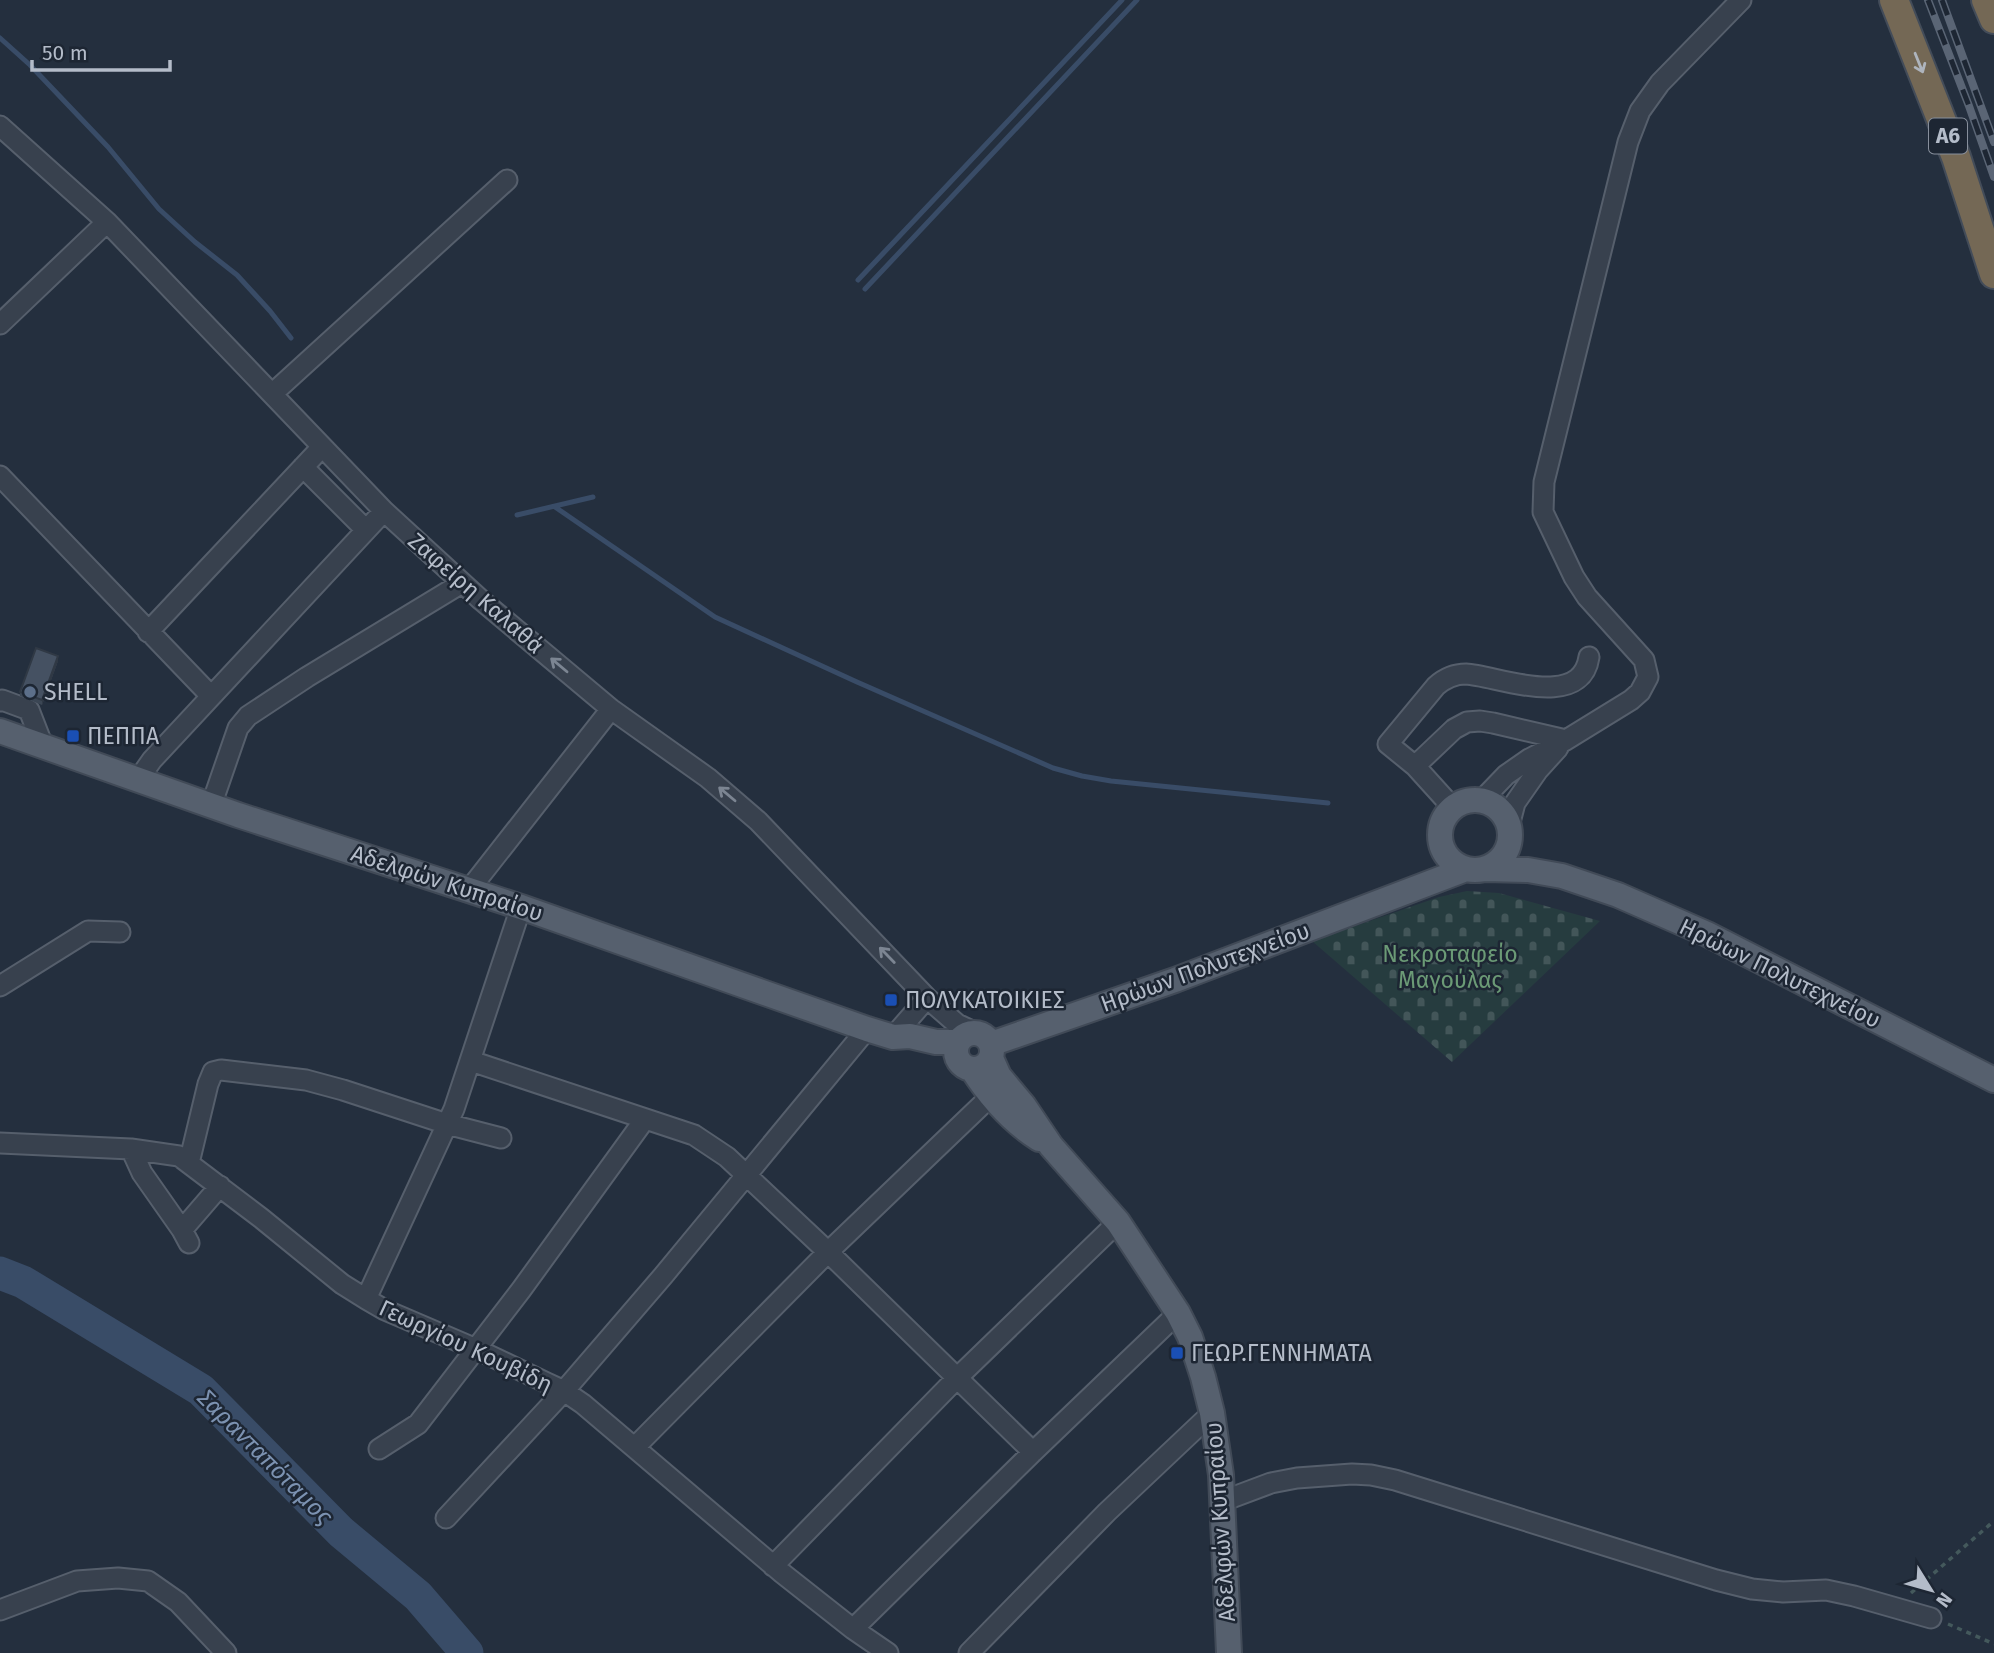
<svg xmlns="http://www.w3.org/2000/svg" width="1994" height="1653" font-family="'Fira Sans',sans-serif">
  <style>
    .cemetery { fill: url(#cemetery-stones) }
    .lines { fill: none; stroke-linecap: round; stroke-linejoin: round }
    .stream { stroke: #394c67; stroke-width: 5 }
    .river { stroke: #394c67; stroke-width: 33 }
    .minor-casing { stroke: #565f6c; stroke-width: 23 }
    .major-casing { stroke: #414a57; stroke-width: 28 }
    .highway-casing { stroke: #434c59; stroke-width: 32 }
    .path { stroke: #44595c; stroke-width: 3.5; stroke-dasharray: 5 5; stroke-linecap: butt }
    .minor { stroke: #38414e; stroke-width: 19 }
    .major { stroke: #56606e; stroke-width: 24 }
    .highway { stroke: #746855; stroke-width: 28 }
    .rail-casing { stroke: #5a6575; stroke-width: 8 }
    .rail { stroke: #1d2633; stroke-width: 5; stroke-dasharray: 16; stroke-linecap: butt }
    .wall { fill: #3b4654 }
    .shaded-wall { fill: #303945 }
    .building { fill: #455162; stroke: #303945; stroke-width: 2 }
    .oneway { stroke: #aeb4bd }
    .oneway2 { stroke: #7c8592 }
    .service-dot { fill: #5c6f8a; stroke: #1d2633; stroke-width: 2.5 }
    .transit-dot { fill: #1a4fb4; stroke: #1d2633; stroke-width: 2.5 }
    .labels { text-anchor: middle; dominant-baseline: central; stroke-width: 5; stroke-linejoin: round; paint-order: stroke }
    .shield { fill: #1d2633; stroke: #878f9c; stroke-width: 2 }
    .shield-label { font-size: 21px; font-weight: bold; fill: #b4bcc9 }
    .street-label { font-size: 23px; fill: #b4bcc9; stroke: #1d2633 }
    .poi-label { font-size: 23px; fill: #b4bcc9; stroke: #1d2633; text-anchor: start }
    .park-label { font-size: 23px; fill: #6b9a76; stroke: #1d2633 }
    .water-label { font-size: 24px; font-style: italic; fill: #7c92b1; stroke: #1d2633 }
  </style>
  <defs>
    <pattern id="cemetery-stones" width="16" height="16" patternUnits="userSpaceOnUse" patternTransform="scale(1.75)"><rect width="16" height="16" fill="#263c3f"/><path d="M2 7V4a2 2 0 0 1 4 0v3zM10 15v-3a2 2 0 0 1 4 0v3z" fill="#435659"/></pattern>
  </defs>
  <rect width="100%" height="100%" fill="#242f3e"/>
  <path class="cemetery" d="M1467,891L1499,893L1600,921L1452,1062L1312,941L1439,897Z"/>
  <g class="lines">
    <path class="stream" d="M0,38L30,65L108,147L159,209L195,242L237,275L270,311L291,338
      M858,280L1122,0
      M865,289L1137,0
      M555,507L715,617L857,682L1053,768L1082,776L1111,781L1328,803
      M517,515L593,497"/>
    <path class="river" d="M0,1273L23,1282L201,1390L341,1532L418,1596L467,1653"/>
    <defs>
      <path id="minor" d="M0,126L107,222L384,511L481,600L611,709L708,778L758,821L927,998L957,1024L974,1032
        M0,324L107,222
        M272,394L507,180
        M303,467L366,530
        M0,476L211,696
        M148,632L322,447
        M0,701L2,700L29,710L43,746
        M1415,766L1454,729L1467,722L1480,721L1493,723L1566,740
        M138,780L152,760L384,511
        M1482,800L1506,775L1529,759L1566,740L1631,700L1640,692L1648,677L1644,660L1587,597L1574,577L1543,512L1544,482L1628,142L1640,111L1660,83L1741,0
        M211,806L238,728L248,716L307,677L462,583
        M1453,808L1415,766L1388,744L1436,686C1445,678 1454,674 1466,674C1498,676 1581,711 1589,657
        M1509,826L1515,803L1538,770L1558,748
        M469,890L611,709
        M0,986L88,931L120,932
        M893,1037L927,998
        M471,1061L694,1135L727,1157L828,1252L1033,1452
        M0,1143L131,1149L179,1156L261,1218L342,1284L366,1299L385,1310L476,1349L547,1383L564,1391L583,1404L782,1573L853,1629L888,1653
        M131,1149L142,1173L182,1230L189,1243
        M189,1163L208,1084L213,1072L221,1070L306,1080L343,1090L447,1124L501,1138
        M182,1230L220,1186
        M366,1299L454,1109L521,907
        M635,1447L828,1252L991,1096
        M379,1449L418,1424L521,1290L645,1119
        M1223,1501L1271,1483L1297,1478L1352,1474L1371,1475L1395,1480L1716,1580L1752,1589L1783,1592L1826,1590L1854,1596L1931,1618
        M446,1518L564,1391L663,1276L867,1029
        M773,1566L957,1378L1118,1222
        M0,1610L77,1581L118,1578L148,1581L178,1602L226,1653
        M853,1629L1033,1452L1178,1313
        M969,1653L1107,1512L1212,1413"/>
      <path id="major" d="M0,731L238,815L521,907L867,1029L893,1037L910,1036L936,1042H958
        M1440 835a35 35 0 1 1 70 0a35 35 0 1 1-70 0Z
        M1485,869L1528,870L1562,876L1618,895L1707,934L1994,1080
        M956 1051a18 18 0 1 1 36 0a18 18 0 1 1-36 0Z
        M991,1044L1175,980L1466,869
        M991,1058L999,1076L1024,1106L1051,1146L1118,1222L1178,1313L1190,1337L1203,1377L1212,1413L1221,1475L1229,1653
        M972,1069C990,1097 1011,1121 1039,1139"/>
      <path id="highway" d="M1894,0L1956,157L1994,274
        M1986,0L1994,19"/>
    </defs>
    <use href="#minor" class="minor-casing"/>
    <use href="#major" class="major-casing"/>
    <use href="#highway" class="highway-casing"/>
    <path class="path" d="M1911,1593L1994,1521
      M1948,1624L1994,1644"/>
    <use href="#minor" class="minor"/>
    <use href="#major" class="major"/>
    <use href="#highway" class="highway"/>
    <defs>
      <path id="rail" d="M1928,0L1969,106L1994,177
        M1942,0L1994,142"/>
    </defs>
    <use href="#rail" class="rail-casing"/>
    <use href="#rail" class="rail"/>
  </g>
  <path class="wall" d="M58,661L42,705L20,696V692Z"/>
  <path class="shaded-wall" d="M58,656V661L42,705V700Z"/>
  <path class="building" d="M36,648L58,656L42,700L20,692Z"/>
  <defs><path id="oneway-shaft" d="M-6 0H5M1.5-3L5.5 0L1.5 3" fill="none" stroke-width="1.6" stroke-linecap="round" stroke-linejoin="round" transform="scale(1.75)"/></defs>
  <use class="oneway" href="#oneway-shaft" transform="translate(1919 63) rotate(68)"/>
  <g class="oneway2">
    <use href="#oneway-shaft" transform="translate(559 665) rotate(-140)"/>
    <use href="#oneway-shaft" transform="translate(727 794) rotate(-140)"/>
    <use href="#oneway-shaft" transform="translate(887 955) rotate(-134)"/>
  </g>
  <circle class="service-dot" cx="30" cy="692" r="7"/>
  <g class="transit-dot">
    <rect x="66" y="729" width="14" height="14" rx="3.5"/>
    <rect x="884" y="993" width="14" height="14" rx="3.5"/>
    <rect x="1170" y="1346" width="14" height="14" rx="3.5"/>
  </g>
  <g class="labels">
    <rect class="shield" x="1929" y="118.5" width="38" height="35" rx="5"/>
    <g class="shield-label">
      <text x="1948" y="136">Α6</text>
    </g>
    <g class="street-label">
      <text transform="translate(476 593) rotate(41)">Ζαφείρη Καλαθά</text>
      <text transform="translate(447 883) rotate(18)">Αδελφών Κυπραίου</text>
      <text transform="translate(1205 967) rotate(-20)">Ηρώων Πολυτεχνείου</text>
      <text transform="translate(1780 973) rotate(26)">Ηρώων Πολυτεχνείου</text>
      <text transform="translate(466 1346) rotate(25)">Γεωργίου Κουβίδη</text>
      <text transform="translate(1220 1522) rotate(-94)">Αδελφών Κυπραίου</text>
    </g>
    <g class="poi-label">
      <text x="44" y="692">SHELL</text>
      <text x="87" y="736">ΠΕΠΠΑ</text>
      <text x="905" y="1000">ΠΟΛΥΚΑΤΟΙΚΙΕΣ</text>
      <text x="1191" y="1353">ΓΕΩΡ.ΓΕΝΝΗΜΑΤΑ</text>
    </g>
    <g class="park-label">
      <text x="1450" y="954">Νεκροταφείο<tspan x="1450" dy="26">Μαγούλας</tspan></text>
    </g>
    <g class="water-label">
      <text transform="translate(265 1457) rotate(45)">Σαρανταπόταμος</text>
    </g>
  </g>
  <g transform="translate(1931 1590) rotate(127)" stroke="#1d2633" stroke-width="5" paint-order="stroke">
  <path d="M0-5L12 26L0 18L-12 26Z" fill="#b4bcc9"/>
  <text y="-10" font-size="19" font-weight="bold" text-anchor="middle" fill="#b4bcc9">N</text>
  </g>
  <path d="M32 60v10h138v-10" fill="none" stroke="#b4bcc9" stroke-width="3.5"/>
  <text x="42" y="60" font-size="21" fill="#b4bcc9" stroke="#1d2633" stroke-width="5" paint-order="stroke">50 m</text>
</svg>
